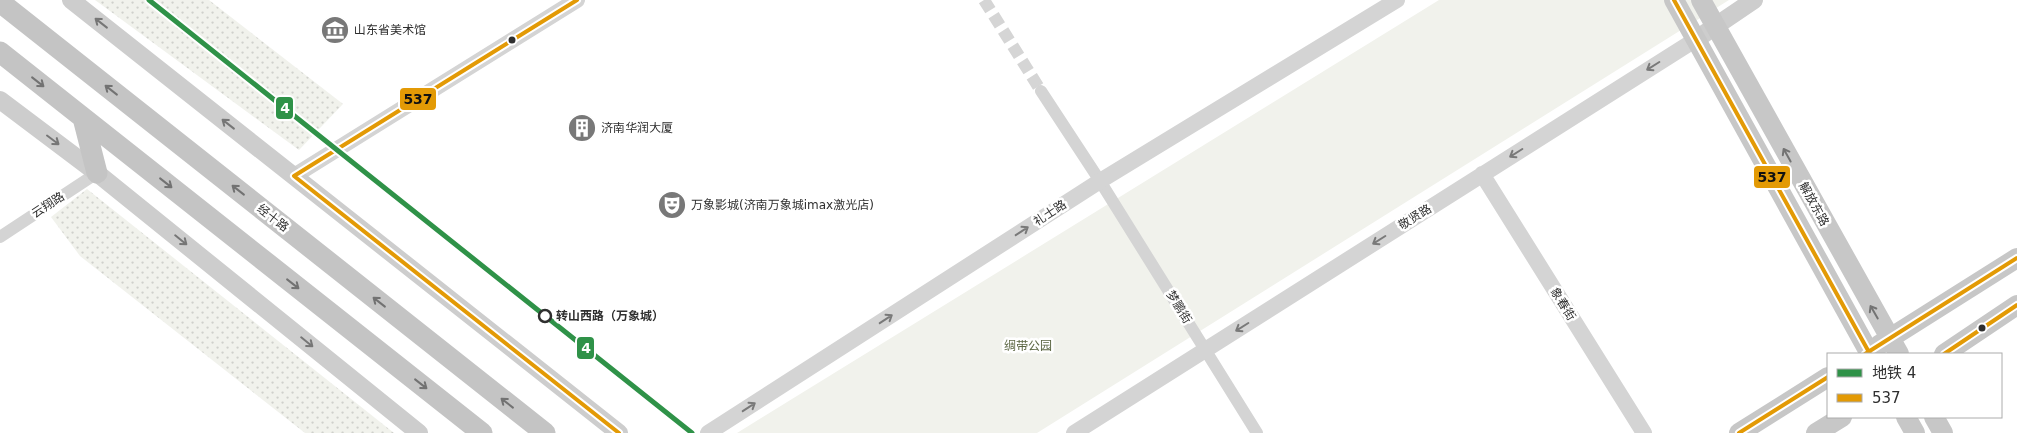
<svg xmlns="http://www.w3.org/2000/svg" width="2017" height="433" font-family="'DejaVu Sans','Noto Sans SC',sans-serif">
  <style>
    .park { fill: #f1f2ec }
    .garden { fill: url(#garden-dots) }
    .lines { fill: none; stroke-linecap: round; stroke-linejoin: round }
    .minor-tunnel { stroke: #d5d5d5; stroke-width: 12; stroke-dasharray: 12 6; stroke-linecap: butt }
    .minor { stroke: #d4d4d4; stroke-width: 12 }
    .tertiary { stroke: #d4d4d4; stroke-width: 16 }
    .secondary { stroke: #cdcdcd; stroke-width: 18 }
    .primary { stroke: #c7c7c7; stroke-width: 20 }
    .trunk { stroke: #c4c4c4; stroke-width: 21 }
    .bus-1-casing { stroke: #fff; stroke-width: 8 }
    .bus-1 { stroke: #e39a05; stroke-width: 4 }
    .metro-1-casing { stroke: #fff; stroke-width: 9 }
    .metro-1 { stroke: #2f9248; stroke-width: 5 }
    .oneway { stroke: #767676 }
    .oneway2 { stroke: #797979 }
    .oneway3 { stroke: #727272 }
    .oneway4 { stroke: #737373 }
    .bus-dot { fill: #2f2f2f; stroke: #fff; stroke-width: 2 }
    .stop-dot { fill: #fff; stroke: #2f2f2f; stroke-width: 2.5 }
    .labels { text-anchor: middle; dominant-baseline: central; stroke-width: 5; stroke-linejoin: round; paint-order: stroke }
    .poi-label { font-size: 12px; fill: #2f2f2f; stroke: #fff; text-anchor: start }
    .street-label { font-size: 12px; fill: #2f2f2f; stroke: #fff }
    .stop-label { font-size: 12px; font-weight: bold; fill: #2f2f2f; stroke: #fff; text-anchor: start }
    .park-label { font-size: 12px; fill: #5b6642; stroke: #fff }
    .line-badge { stroke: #fff; stroke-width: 2 }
    .badge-label { font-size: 14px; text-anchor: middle; font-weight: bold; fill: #fff }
    .pale-badge-label { font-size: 14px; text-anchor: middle; font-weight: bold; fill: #111 }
  </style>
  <defs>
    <pattern id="garden-dots" width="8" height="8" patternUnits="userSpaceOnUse" patternTransform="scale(1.25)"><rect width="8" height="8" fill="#f1f2ec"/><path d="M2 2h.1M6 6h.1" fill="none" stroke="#cfd0cb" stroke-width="1.8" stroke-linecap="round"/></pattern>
  </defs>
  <rect width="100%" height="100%" fill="#fff"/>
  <path class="park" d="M1439,0H1729L1037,433H737Z"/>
  <path class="garden" d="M95,0H209L343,104L299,150Z
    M87,189L394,433H305L80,256L51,217Z"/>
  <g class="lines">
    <path class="minor-tunnel" d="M984,0L1041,91"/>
    <path class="minor" d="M1041,91L1100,181L1257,433
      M0,237L97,173"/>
    <path class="tertiary" d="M1482,174L1644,433
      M294,176L577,0
      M708,433L1100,181L1397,0
      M1074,433L1695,40"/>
    <path class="secondary" d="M71,0L619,433
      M1695,40L1754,0
      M0,100L97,173L419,433"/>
    <path class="primary" d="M1674,0L1870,354
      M1701,0L1899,354
      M1879,345L2017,258
      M1944,354L2017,305
      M1906,417L1915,433
      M1934,417L1943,433
      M1739,433L1828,377
      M1816,433L1842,417"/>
    <path class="trunk" d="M0,2L545,433
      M0,52L482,433
      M83,118L97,173"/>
    <defs>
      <path id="bus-1" d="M577,0L294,176L619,433
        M1674,0L1870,354
        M1865,354L2017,258
        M1944,354L2017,305
        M1739,433L1828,377"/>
    </defs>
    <use href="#bus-1" class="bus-1-casing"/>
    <use href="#bus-1" class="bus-1"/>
    <defs>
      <path id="metro-1" d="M149,0L692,433"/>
    </defs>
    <use href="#metro-1" class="metro-1-casing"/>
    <use href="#metro-1" class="metro-1"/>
  </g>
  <defs><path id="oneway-shaft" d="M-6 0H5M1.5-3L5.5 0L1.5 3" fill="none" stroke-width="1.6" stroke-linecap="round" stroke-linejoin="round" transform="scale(1.25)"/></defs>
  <g class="oneway">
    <use href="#oneway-shaft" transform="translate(101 23) rotate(-142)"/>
    <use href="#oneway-shaft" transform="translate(228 124) rotate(-142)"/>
    <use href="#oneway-shaft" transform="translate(53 140) rotate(37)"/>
    <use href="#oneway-shaft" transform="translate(181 240) rotate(39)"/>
    <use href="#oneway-shaft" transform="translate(307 342) rotate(39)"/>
  </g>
  <g class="oneway2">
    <use href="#oneway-shaft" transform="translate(1653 66) rotate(148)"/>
    <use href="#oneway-shaft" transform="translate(1516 153) rotate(148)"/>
    <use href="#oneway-shaft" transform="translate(1022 231) rotate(-33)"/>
    <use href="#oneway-shaft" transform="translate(1379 240) rotate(148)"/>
    <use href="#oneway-shaft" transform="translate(886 319) rotate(-33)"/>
    <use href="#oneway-shaft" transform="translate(1242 327) rotate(148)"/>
    <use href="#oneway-shaft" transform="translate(749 407) rotate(-33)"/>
  </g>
  <g class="oneway3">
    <use href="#oneway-shaft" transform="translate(38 82) rotate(38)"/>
    <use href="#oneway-shaft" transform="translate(111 90) rotate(-142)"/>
    <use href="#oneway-shaft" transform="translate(166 183) rotate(38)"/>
    <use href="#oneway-shaft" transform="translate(238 190) rotate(-142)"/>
    <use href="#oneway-shaft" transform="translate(293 284) rotate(38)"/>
    <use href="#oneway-shaft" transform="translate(379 302) rotate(-142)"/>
    <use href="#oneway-shaft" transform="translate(421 384) rotate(38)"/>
    <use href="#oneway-shaft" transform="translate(507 403) rotate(-142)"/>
  </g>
  <g class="oneway4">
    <use href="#oneway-shaft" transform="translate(1787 155) rotate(-119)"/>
    <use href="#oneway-shaft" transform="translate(1874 312) rotate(-120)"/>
  </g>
  <defs>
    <symbol id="museum-disc" viewBox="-11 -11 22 22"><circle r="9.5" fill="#787878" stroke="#fff"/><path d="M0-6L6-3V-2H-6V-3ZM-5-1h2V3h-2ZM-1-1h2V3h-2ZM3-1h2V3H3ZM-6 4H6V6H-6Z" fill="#fff"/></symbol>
    <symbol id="building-disc" viewBox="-11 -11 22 22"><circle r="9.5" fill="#787878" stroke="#fff"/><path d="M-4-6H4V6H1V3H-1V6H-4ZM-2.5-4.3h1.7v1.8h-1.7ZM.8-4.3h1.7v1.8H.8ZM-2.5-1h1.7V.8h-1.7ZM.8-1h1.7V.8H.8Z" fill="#fff"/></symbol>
    <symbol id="theatre-disc" viewBox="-11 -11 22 22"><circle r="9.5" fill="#787878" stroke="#fff"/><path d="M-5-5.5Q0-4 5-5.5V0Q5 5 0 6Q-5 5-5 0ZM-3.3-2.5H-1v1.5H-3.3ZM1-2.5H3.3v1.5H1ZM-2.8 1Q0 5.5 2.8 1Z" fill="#fff"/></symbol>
  </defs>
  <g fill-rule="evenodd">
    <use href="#museum-disc" x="319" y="14" width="32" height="32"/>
    <use href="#building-disc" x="566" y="112" width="32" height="32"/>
    <use href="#theatre-disc" x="656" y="189" width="32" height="32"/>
  </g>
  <g class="bus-dot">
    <circle cx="512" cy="40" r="4.5"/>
    <circle cx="1982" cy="328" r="4.5"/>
  </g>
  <circle class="stop-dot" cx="545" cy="316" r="6"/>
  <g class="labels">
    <g class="poi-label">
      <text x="354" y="30">山东省美术馆</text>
      <text x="601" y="128">济南华润大厦</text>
      <text x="691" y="205">万象影城(济南万象城imax激光店)</text>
    </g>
    <g class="street-label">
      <text transform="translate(1814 204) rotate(61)">解放东路</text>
      <text transform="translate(48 205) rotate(-33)">云翔路</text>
      <text transform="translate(1050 213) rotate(-33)">礼士路</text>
      <text transform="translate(1415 217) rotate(-32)">敬贤路</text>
      <text transform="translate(273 218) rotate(38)">经十路</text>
      <text transform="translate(1563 304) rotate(58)">象春街</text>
      <text transform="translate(1179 307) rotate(58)">梦鹏街</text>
    </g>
    <g class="stop-label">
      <text x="556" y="316">转山西路（万象城）</text>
    </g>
    <g class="park-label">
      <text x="1028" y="346">绸带公园</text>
    </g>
  </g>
  <g class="line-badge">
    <rect x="399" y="87" width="38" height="24" rx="5" fill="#e39a05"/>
    <rect x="275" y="96" width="19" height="24" rx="5" fill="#2f9248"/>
    <rect x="1753" y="165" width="38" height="24" rx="5" fill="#e39a05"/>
    <rect x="576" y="336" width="19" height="24" rx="5" fill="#2f9248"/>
  </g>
  <g class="badge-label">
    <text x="285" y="113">4</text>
    <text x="586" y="353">4</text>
  </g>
  <g class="pale-badge-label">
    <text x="418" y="104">537</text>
    <text x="1772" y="182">537</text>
  </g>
  <rect x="1827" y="353" width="175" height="65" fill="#ffffff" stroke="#acacac"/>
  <rect x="1837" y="369" width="25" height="8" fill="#2f9248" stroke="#acacac"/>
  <text x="1872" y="378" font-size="15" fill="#2f2f2f">地铁 4</text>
  <rect x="1837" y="394" width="25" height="8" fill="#e39a05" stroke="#acacac"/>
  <text x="1872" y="403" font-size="15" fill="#2f2f2f">537</text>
</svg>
